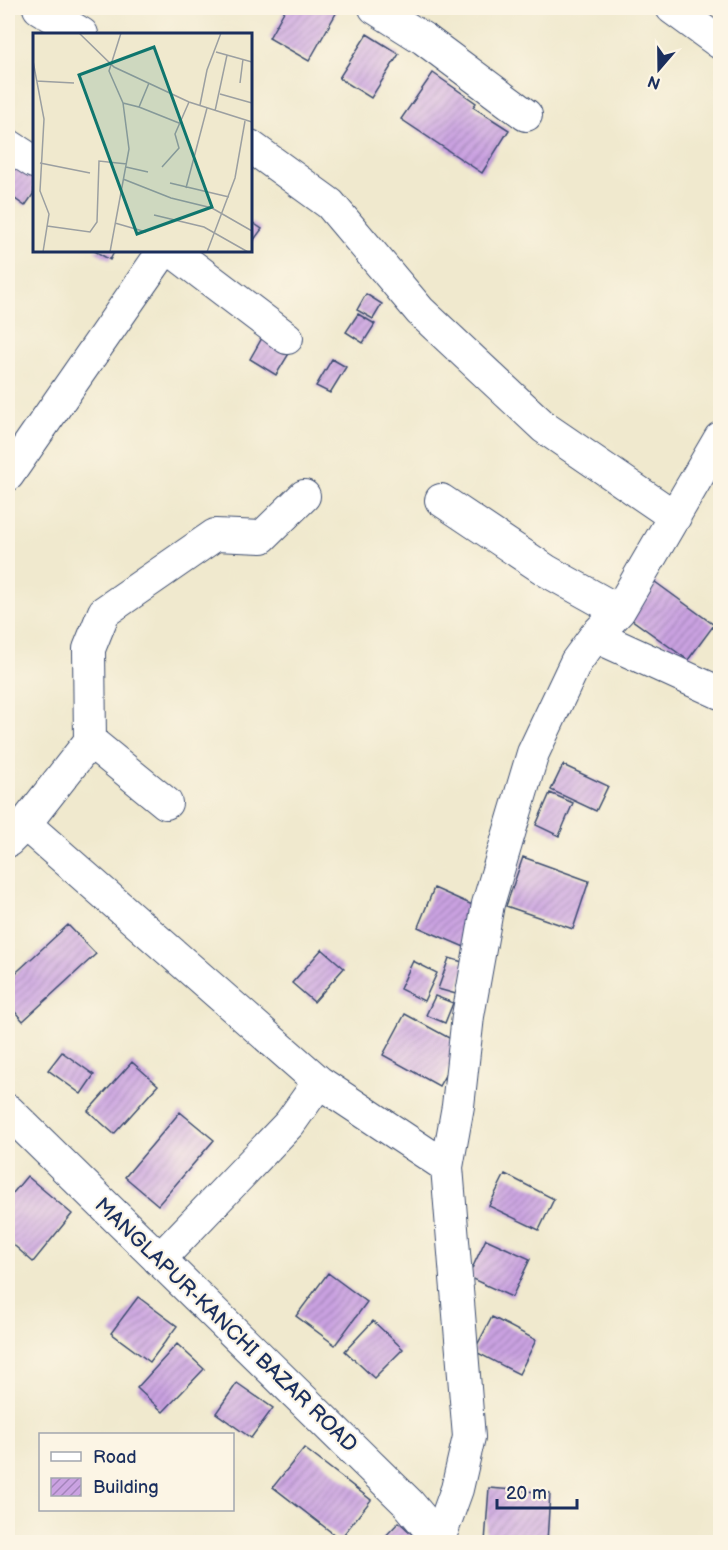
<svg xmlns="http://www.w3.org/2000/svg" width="728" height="1550" font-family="'Balsamiq Sans',sans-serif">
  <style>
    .building { fill: url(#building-hatch) }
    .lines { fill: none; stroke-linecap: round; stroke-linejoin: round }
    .minor-casing { stroke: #3b4b6f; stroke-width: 34 }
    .tertiary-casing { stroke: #3b4b6f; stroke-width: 35 }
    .minor { stroke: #fff; stroke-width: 32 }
    .tertiary { stroke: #fff; stroke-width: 33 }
    .labels { text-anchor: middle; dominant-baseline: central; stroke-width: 4.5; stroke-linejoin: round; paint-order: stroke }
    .street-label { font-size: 21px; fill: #1b2f5e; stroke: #fcf5e5 }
    .inset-road { fill: none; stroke: #9b9fa1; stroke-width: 1.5 }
    .view { fill: #0f766e; fill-opacity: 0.15; stroke: #0f766e; stroke-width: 3 }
    .inset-edge { fill: none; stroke: #1b2f5e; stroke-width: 3 }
  </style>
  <defs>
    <pattern id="building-hatch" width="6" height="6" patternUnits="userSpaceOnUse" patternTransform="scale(1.5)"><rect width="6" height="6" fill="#caa2e1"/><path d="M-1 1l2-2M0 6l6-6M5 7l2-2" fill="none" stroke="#a384ba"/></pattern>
  </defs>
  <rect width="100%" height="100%" fill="#fcf5e5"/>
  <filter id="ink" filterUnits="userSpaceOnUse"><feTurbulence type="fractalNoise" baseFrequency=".0167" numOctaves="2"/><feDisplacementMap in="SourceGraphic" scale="12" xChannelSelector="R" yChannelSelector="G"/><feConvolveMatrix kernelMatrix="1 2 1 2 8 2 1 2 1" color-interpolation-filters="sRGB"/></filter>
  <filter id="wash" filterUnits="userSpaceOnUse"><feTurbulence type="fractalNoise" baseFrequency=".008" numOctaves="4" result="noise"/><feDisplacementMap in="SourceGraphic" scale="24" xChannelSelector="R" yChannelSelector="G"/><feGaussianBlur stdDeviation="1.35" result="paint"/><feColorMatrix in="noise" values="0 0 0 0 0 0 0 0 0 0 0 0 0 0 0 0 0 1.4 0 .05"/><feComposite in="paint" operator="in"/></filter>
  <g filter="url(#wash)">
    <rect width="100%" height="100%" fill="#f0e9ce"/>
    <g id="blocks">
      <path class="building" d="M286,8H339L309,61L269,38Z
        M367,34L399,54L371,98L339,78Z
        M433,73L476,103L473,107L509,130L482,173L401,119Z
        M12,161L34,177V193L25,206L8,194V167Z
        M250,221L262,229L250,245Z
        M93,250H115L110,260Z
        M366,294L382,304L373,319L357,310Z
        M358,314L375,324L363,343L346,332Z
        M266,331L293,347L276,375L250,359Z
        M332,359L346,367L330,393L316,386Z
        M651,579L714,625L688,660L624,614Z
        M563,765L608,786L596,811L551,790Z
        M550,793L573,803L559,836L536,825Z
        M523,857L589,881L573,929L506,906Z
        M434,888L486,911L469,949L418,927Z
        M68,925L96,954L23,1021L8,1004V980Z
        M322,949L344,968L314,1002L292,983Z
        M449,958L466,963L456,994L438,989Z
        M413,961L437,973L424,1001L400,989Z
        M435,996L453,1003L445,1023L426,1015Z
        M405,1014L462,1045L439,1086L383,1055Z
        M62,1052L94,1075L81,1094L48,1070Z
        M132,1062L158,1085L114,1134L88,1111Z
        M180,1112L214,1140L158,1205L125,1177Z
        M505,1174L554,1199L539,1230L489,1206Z
        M27,1176L72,1214L33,1262L8,1240V1199Z
        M486,1239L530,1259L512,1297L468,1277Z
        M328,1273L367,1302L335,1345L296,1316Z
        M138,1297L177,1326L150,1362L111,1333Z
        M492,1317L536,1340L519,1374L474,1351Z
        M373,1321L403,1349L374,1378L345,1351Z
        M177,1344L204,1369L163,1412L137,1388Z
        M237,1383L273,1408L251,1438L216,1413Z
        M304,1448L371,1500L340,1539L273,1487Z
        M489,1488L550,1493L547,1542H485Z
        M399,1522L414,1536L409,1542H380Z"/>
    </g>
  </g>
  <g filter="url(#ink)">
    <use href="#blocks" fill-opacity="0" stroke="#3b4b6f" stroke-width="1.5"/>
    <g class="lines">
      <defs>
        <path id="minor" d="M39,8L82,34
          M375,8L424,39L526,115
          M672,8L720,43
          M8,145L34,162
          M250,146L330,204L420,311L545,428L675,517
          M171,250L287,338
          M8,475L164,250
          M441,500L547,571L619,611
          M595,636L720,693
          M90,741L166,803
          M25,824L319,1082
          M8,841L25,824L90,741L89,649L104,612L215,535L262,537L304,496
          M159,1260L290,1123L319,1082L447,1167
          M438,1542L457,1489L469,1437L447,1167L458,1106L468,1016L488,904L533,753L576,662L595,636L619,611L720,438"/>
        <path id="tertiary" d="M8,1111L408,1503L441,1542"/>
      </defs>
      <use href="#minor" class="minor-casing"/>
      <use href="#tertiary" class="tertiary-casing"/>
      <use href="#minor" class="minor"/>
      <use href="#tertiary" class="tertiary"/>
    </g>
  </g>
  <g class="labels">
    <g class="street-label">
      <text transform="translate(226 1325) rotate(44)">MANGLAPUR-KANCHI BAZAR ROAD</text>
    </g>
  </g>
  <g transform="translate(33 33)">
    <rect width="219" height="219" fill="#f0e9ce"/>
    <path class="inset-road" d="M46,0L81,34L156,69L219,89M183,19L219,29M0,28L11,86L7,158L16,181L10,219M3,48L41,50M207,50L210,26M187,61L219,70M90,70L106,74L116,50M167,72L174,37L188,0M106,74L146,90M182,78L194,22M7,130L57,140M93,134L115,139M129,134L146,115L142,101L156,69M90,146L138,165L179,175L219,198M137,150L196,164M153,155L174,75M121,182L171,194L215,219M82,190L113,199M14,193L57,199L64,189L66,128L94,131M77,219L96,116L90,70L76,38L88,0M174,219L202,145L212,88"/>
    <path class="view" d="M121,14L179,174L104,201L46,42Z"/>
    <rect width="219" height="219" class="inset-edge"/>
  </g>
  <rect width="728" height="1550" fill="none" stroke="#fcf5e5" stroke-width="30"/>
  <rect x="39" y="1433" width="195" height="78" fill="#fcf5e5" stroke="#a2a6af" stroke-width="1.5"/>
  <rect x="51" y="1452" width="30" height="9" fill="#ffffff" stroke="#a2a6af" stroke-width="1.5"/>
  <text x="93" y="1463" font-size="18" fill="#1b2f5e">Road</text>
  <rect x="51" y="1478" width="30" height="18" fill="url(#building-hatch)" stroke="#a2a6af" stroke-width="1.5"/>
  <text x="93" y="1493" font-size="18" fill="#1b2f5e">Building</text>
  <g transform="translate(659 69) rotate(200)" stroke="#fcf5e5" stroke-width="4.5" paint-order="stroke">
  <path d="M0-4.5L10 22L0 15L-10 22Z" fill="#1b2f5e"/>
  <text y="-9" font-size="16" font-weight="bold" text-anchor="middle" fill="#1b2f5e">N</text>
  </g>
  <path d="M497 1499v9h80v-9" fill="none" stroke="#1b2f5e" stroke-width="3"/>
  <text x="506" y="1499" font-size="18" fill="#1b2f5e" stroke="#fcf5e5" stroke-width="4.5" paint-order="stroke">20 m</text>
</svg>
